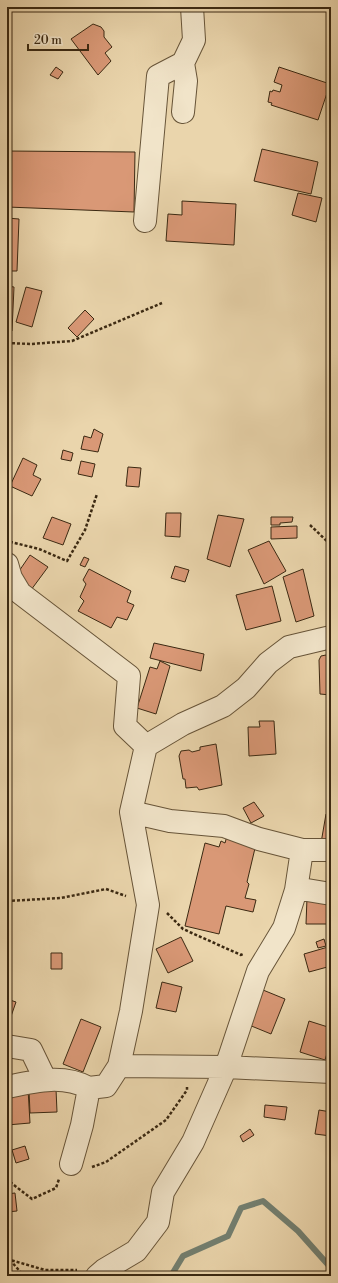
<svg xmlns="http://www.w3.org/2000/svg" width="338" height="1283" font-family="'Libre Bodoni',serif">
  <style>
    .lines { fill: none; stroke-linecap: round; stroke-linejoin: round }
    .stream { stroke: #737f70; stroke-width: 6 }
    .building { fill: #d99876; stroke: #3b2912 }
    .minor-casing { stroke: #675438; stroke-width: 24 }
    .path { stroke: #3b2912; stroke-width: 2.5; stroke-dasharray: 3 2; stroke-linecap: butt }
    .minor { stroke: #f1e4c9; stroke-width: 22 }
  </style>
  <rect width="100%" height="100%" fill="#ead5ac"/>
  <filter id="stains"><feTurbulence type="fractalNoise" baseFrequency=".005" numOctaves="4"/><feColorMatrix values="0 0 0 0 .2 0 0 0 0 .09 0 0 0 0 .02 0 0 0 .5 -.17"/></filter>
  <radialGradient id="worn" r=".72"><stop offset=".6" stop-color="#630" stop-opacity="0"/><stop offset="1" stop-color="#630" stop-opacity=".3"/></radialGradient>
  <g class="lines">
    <path class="stream" d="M171,1276L183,1256L228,1236L241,1208L263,1201L298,1231L331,1268"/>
  </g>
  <path class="building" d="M93,24L101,27L104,31V37L112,47L105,53L111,61L98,75L71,39Z
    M56,67L63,72L58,79L50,75Z
    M279,67L330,84L318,120L271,105L272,103L268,102L270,91L272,92L273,90L280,92L282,85L274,82Z
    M262,149L318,162L311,194L254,181Z
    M7,151L135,152L134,212L7,207Z
    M298,193L322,198L316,222L292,215Z
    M182,201L236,204L234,245L166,241L168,214L182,215Z
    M7,218L19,219L17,271H7Z
    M7,286L14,287L12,331L7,330Z
    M26,287L42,291L32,327L16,322Z
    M85,310L94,319L77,337L68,328Z
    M94,429L103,434L98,452L81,449L84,436L91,438Z
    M63,450L73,453L71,461L61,459Z
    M23,458L37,465L33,475L41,479L32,496L10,486Z
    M81,461L95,464L92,477L78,474Z
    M128,467L141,468L139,487L126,486Z
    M166,513H181L180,537L165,536Z
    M218,515L244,519L230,567L207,559Z
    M52,517L71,524L63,545L43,538Z
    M271,517H293L292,522L280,523V525H271Z
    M297,526V538L271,539V527Z
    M269,541L286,571L264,584L248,550Z
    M30,555L48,567L31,590L15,577Z
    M84,557L89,559L85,567L80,565Z
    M175,566L189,570L185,582L171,578Z
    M89,569L131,591L127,602L134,605L127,620L117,617L111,628L78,611L84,601L80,597L86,584L83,580Z
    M303,569L314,616L296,622L283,577Z
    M272,586L281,621L246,630L236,595Z
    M154,643L204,654L201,671L150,658Z
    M326,655L330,657L331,659V695L320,694L319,660L321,656Z
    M160,661L170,666L156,714L137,708L150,667L157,669Z
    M259,721H274L276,754L249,756L248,727H260Z
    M216,744L222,785L199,790L197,787L186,788L185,779H183L179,756L181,751L189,750L192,752L200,750V747Z
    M254,802L264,816L251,823L243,808Z
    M326,814L331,815V845L321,843Z
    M227,836L256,844L247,882L249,884L245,898L256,900L253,912L226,906L219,934L185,926L205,843L219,847L221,841L225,843Z
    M307,898H331V924H306Z
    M181,937L193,961L168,973L156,949Z
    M324,939L326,946L318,948L316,942Z
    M328,947L331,956V966L309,972L304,954Z
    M51,953H62V969H51Z
    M162,982L182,987L176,1012L156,1008Z
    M263,990L285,999L271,1034L249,1025Z
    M7,999L16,1002L8,1025H7Z
    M81,1019L101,1027L83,1072L63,1064Z
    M309,1021L331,1028V1040L325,1060L300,1052Z
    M28,1089L30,1123L7,1125V1090Z
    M56,1089L57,1112L30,1113L29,1090Z
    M265,1105L287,1107L285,1120L264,1117Z
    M319,1110L331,1112V1136L315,1134Z
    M250,1129L254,1135L243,1142L240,1136Z
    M25,1146L29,1159L16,1163L12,1150Z
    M15,1193L17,1211L7,1212V1194Z"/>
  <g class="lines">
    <defs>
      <path id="minor" d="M183,63L186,81L183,112
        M145,221L158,76L183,63L194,40L192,7
        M7,564L11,578L20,593L129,676L125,726L146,746
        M302,850H331
        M296,890H307L331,894
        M7,1046L31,1050L45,1079
        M119,1066L226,1067L331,1072
        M7,1087C35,1081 63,1074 89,1088
        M71,1164L82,1125L89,1088L106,1086L119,1066L131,1011L148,905L131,812L146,746L183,724L223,706L246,688L268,663L289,647L331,637
        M97,1276L104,1270L136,1251L158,1222L163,1192L193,1142L226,1067L258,971L284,928L296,890L302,850L259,839L224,826L170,821L131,812"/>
    </defs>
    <use href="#minor" class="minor-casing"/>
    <path class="path" d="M7,343L31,344L72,341L162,303
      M310,525L331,545
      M7,543V541L39,549L67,561L85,530L97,494
      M7,901L61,898L106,889L126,896
      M167,913L183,929L241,955L243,954
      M92,1167L106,1162L166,1120L187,1090V1087
      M10,1182L32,1199L56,1188L59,1179
      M7,1259L45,1270H77
      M10,1260L24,1276"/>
    <use href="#minor" class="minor"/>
  </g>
  <rect width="338" height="1283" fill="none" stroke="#ead5ac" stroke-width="24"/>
  <rect x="8" y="8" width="322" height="1267" fill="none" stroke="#3b2912" stroke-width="2"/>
  <rect x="12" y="12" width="314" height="1259" fill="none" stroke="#3b2912"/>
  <path d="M28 44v6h60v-6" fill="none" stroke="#3b2912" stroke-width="2"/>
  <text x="34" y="44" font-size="12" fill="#3b2912" stroke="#f1e4c9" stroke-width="3" paint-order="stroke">20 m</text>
  <rect width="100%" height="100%" filter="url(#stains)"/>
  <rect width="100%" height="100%" fill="url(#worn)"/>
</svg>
